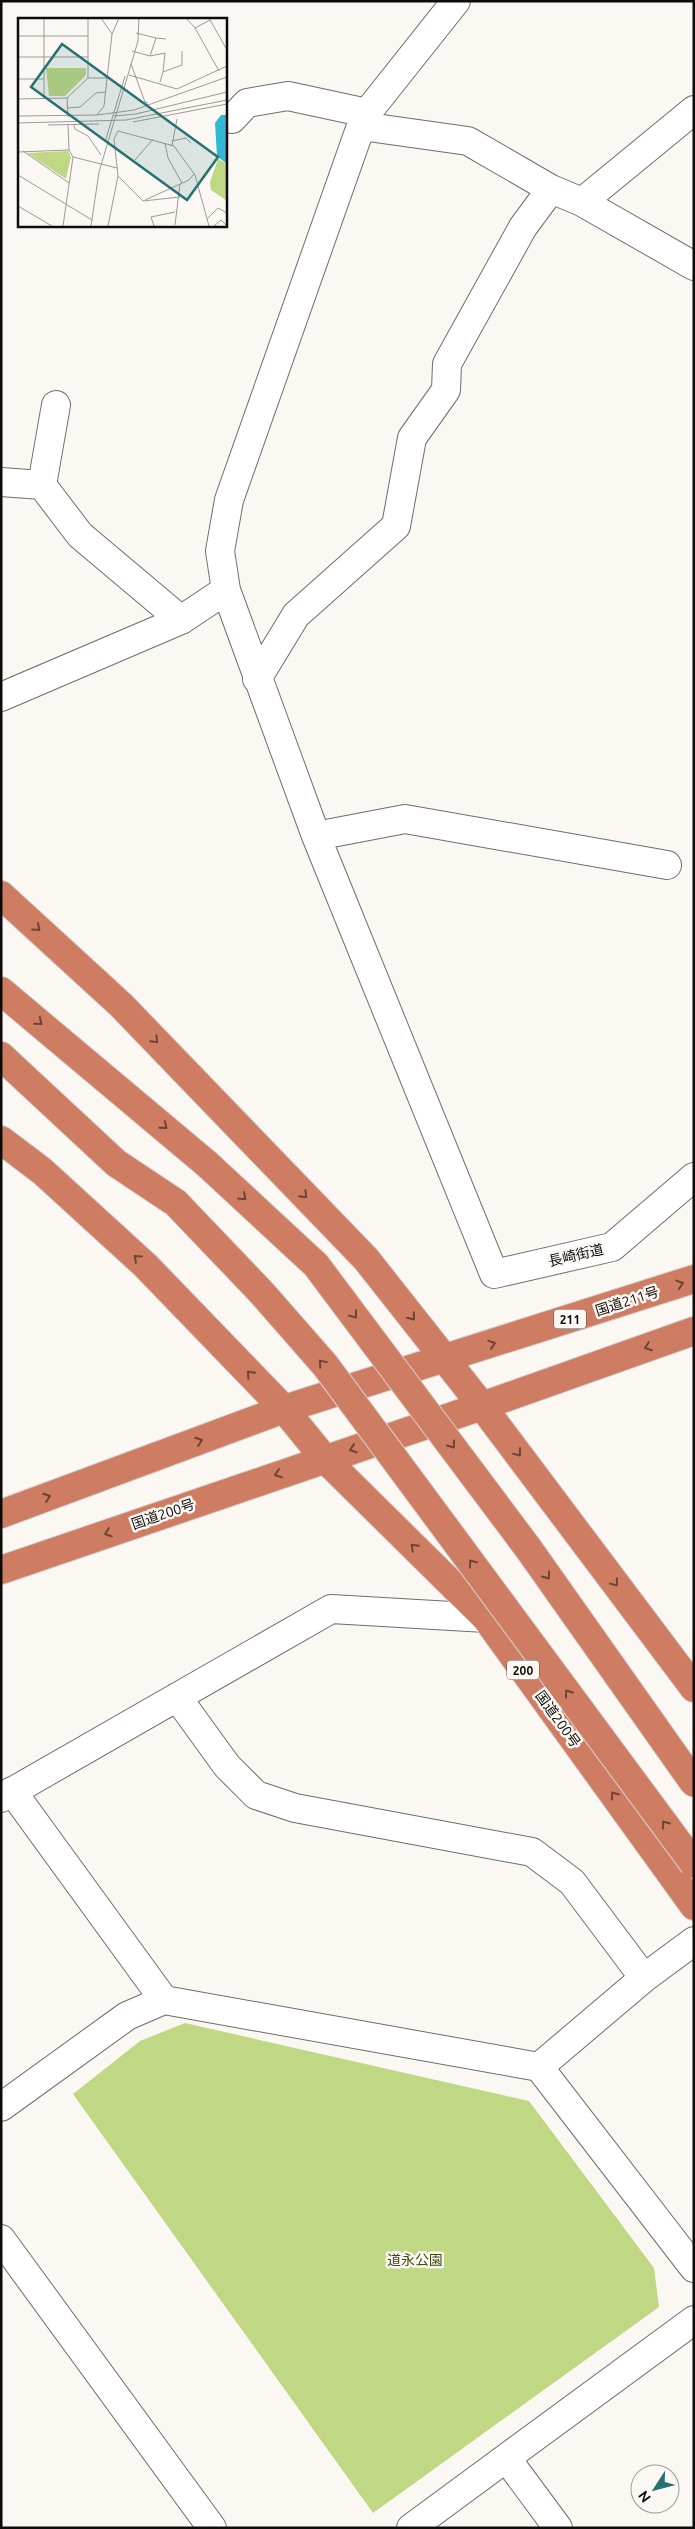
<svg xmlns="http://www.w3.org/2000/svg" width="695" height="2529" font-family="Ubuntu,'Noto Sans JP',sans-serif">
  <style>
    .green { fill: #c0d784 }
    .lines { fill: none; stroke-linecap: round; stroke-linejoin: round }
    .minor-casing { stroke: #6f6d69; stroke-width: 30 }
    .highway-casing { stroke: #d3d3d3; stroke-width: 30 }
    .minor { stroke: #fff; stroke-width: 28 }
    .highway { stroke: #ce7c62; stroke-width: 28 }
    .highway-bridge-casing { stroke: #d3d3d3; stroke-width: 30; stroke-linecap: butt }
    .highway-bridge { stroke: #ce7c62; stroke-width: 28 }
    .oneway { stroke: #6e4436 }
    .labels { text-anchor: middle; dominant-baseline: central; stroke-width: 5; stroke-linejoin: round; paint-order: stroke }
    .shield { fill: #fbf8f4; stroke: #545351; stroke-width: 1 }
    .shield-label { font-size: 12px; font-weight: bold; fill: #0d0c0b }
    .street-label { font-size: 14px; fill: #0d0c0b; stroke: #fbf8f4 }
    .park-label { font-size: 14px; fill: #3c4a07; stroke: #fbf8f4 }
    .inset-road { fill: none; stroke: #9c9a97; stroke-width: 1 }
    .view { fill: #267171; fill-opacity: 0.15; stroke: #267171; stroke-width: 2.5 }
    .inset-edge { fill: none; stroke: #0d0c0b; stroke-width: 2.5 }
  </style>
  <rect width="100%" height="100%" fill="#fbf8f4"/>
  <path class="green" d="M185,2023L529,2101L654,2268L659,2307L373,2513L73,2094L140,2041Z"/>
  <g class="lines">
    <defs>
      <path id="minor" d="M456,1L367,113L361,126L229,500L220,551L226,590L316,836L494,1274L612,1247L694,1177
        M232,119L247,103L288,96L367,113
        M361,126L468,141L551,189L582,202L694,266
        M582,202L694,110
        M56,405L42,485L80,535L181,620
        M1,482L42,485
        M257,679L296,615L396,526L412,438L446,390L447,364L523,227L551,189
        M1,697L181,620L226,590
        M316,836L405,819L667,865
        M177,1697L227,1766L256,1795L295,1808L532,1852L572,1882L644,1978
        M12,1791L164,2000
        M1,1798L331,1609L486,1618
        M694,1941L644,1978L539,2067L694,2268
        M1,2107L127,2016L164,2000L539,2067
        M1,2239L212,2528
        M507,2459L558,2528
        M411,2528L694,2320"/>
      <path id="highway" d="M1,895L121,1005L366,1259L482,1406L694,1688
        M1,991L207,1164
        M1,1056L116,1163L176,1203
        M1,1140L42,1171L145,1265L284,1409L324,1458L486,1618L694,1906
        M1,1514L284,1409L694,1279
        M1,1570L482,1406L694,1331"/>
    </defs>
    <use href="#minor" class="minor-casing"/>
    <use href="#highway" class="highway-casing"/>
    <use href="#minor" class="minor"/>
    <use href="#highway" class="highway"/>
    <defs>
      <path id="highway-bridge" d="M207,1164L316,1265L528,1548L694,1783
        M176,1203L261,1292L325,1365L694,1864"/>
    </defs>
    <use href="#highway-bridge" class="highway-bridge-casing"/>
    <use href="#highway-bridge" class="highway-bridge"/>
  </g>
  <defs><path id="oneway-chevron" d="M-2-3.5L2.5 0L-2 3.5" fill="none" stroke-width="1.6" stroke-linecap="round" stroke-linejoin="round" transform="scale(1.25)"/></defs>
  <g class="oneway">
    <use href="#oneway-chevron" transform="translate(37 928) rotate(42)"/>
    <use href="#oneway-chevron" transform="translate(39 1022) rotate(39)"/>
    <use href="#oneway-chevron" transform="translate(155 1040) rotate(46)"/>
    <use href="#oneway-chevron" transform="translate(164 1126) rotate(41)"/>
    <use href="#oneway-chevron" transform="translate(304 1195) rotate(46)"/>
    <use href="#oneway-chevron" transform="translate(243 1197) rotate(43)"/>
    <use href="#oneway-chevron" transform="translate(137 1258) rotate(-138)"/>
    <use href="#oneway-chevron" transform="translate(680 1284) rotate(-18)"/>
    <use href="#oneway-chevron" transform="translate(354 1315) rotate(53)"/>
    <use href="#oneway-chevron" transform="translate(412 1317) rotate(51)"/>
    <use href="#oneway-chevron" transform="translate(492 1344) rotate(-18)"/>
    <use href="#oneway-chevron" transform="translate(648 1347) rotate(160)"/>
    <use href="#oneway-chevron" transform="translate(322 1363) rotate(-130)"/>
    <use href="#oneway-chevron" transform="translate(250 1374) rotate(-133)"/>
    <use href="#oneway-chevron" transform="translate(199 1441) rotate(-20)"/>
    <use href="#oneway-chevron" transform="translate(452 1445) rotate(54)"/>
    <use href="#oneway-chevron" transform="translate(353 1449) rotate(162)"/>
    <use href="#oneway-chevron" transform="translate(518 1453) rotate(53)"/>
    <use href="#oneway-chevron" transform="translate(278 1474) rotate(161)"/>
    <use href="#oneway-chevron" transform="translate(47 1497) rotate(-20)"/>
    <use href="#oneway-chevron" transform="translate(108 1533) rotate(161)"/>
    <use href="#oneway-chevron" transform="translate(414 1547) rotate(-135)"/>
    <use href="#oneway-chevron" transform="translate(472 1563) rotate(-127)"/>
    <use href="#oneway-chevron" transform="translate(547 1576) rotate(55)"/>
    <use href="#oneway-chevron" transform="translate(615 1583) rotate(53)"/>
    <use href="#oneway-chevron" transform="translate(568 1693) rotate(-126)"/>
    <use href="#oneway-chevron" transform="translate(614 1795) rotate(-126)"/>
    <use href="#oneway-chevron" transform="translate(665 1824) rotate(-126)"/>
  </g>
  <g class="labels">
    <g class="shield">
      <rect x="554" y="1309.5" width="32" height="19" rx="4"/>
      <rect x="507" y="1660.5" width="32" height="19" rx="4"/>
    </g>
    <g class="shield-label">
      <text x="570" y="1319">211</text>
      <text x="523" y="1670">200</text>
    </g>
    <g class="street-label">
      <text transform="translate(576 1255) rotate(-13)">長崎街道</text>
      <text transform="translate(627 1301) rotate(-18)">国道211号</text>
      <text transform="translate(163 1514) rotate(-19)">国道200号</text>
      <text transform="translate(558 1719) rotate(54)">国道200号</text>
    </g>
    <g class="park-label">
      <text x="415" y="2260">道永公園</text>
    </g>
  </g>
  <g transform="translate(18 18)">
    <rect width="209" height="209" fill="#fbf8f4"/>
    <path d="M28,50H68V57L47,78H31ZM50,133L53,139L48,161L9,135ZM200,141L209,146V183L193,172L192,164Z" fill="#c0d784"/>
    <path d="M203,97H209V146L199,138L197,105Z" fill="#32b8d4"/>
    <path class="inset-road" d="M26,0V81M83,0L94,16M168,0L177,10L201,53M191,0L209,32M177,10L192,2M118,15L138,20M0,18H70M114,33L132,38M0,39H70M113,46L127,84L130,85M145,54L147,35L132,38L138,20L148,21M111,57L159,71L209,48M70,60H89M0,61H26M142,64L145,54L164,47V33M49,80L70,60V0M0,81L49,80L50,99M49,90L62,89L78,75L88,74M79,97L86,88L94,16L101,0M0,98L79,97L116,92L209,59M96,98L118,96L209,74M115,104L209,86M0,105L108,102L209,82M50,106L51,132M30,107L81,106M56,107L57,111L70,118L83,137M154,123L168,120L173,125M87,124L107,58M147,125L150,140L164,165M154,127L159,101M5,133L51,165M0,134L51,132L55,139L99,150M117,142L135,121M0,157L74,202M100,158L125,183L162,179M127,182L171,162L176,156M0,188L34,208M189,201L200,190L209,195M157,207L162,166M45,208L55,139M73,208L81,154L120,23L121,0M90,208L100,158L96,121L100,113L156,128L177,157L191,208M136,208L133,199L157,194M196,208L203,202L209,208"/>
    <path class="view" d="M44,26L200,139L169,182L13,69Z"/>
    <rect width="209" height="209" class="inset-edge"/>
  </g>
  <rect width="695" height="2529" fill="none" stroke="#0d0c0b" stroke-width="5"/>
  <g transform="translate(655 2489) rotate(234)"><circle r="24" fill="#fbf8f4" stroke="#9c9a97"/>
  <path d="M0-4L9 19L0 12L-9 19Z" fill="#267171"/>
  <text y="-8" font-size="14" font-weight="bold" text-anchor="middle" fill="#0d0c0b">N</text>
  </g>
</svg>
